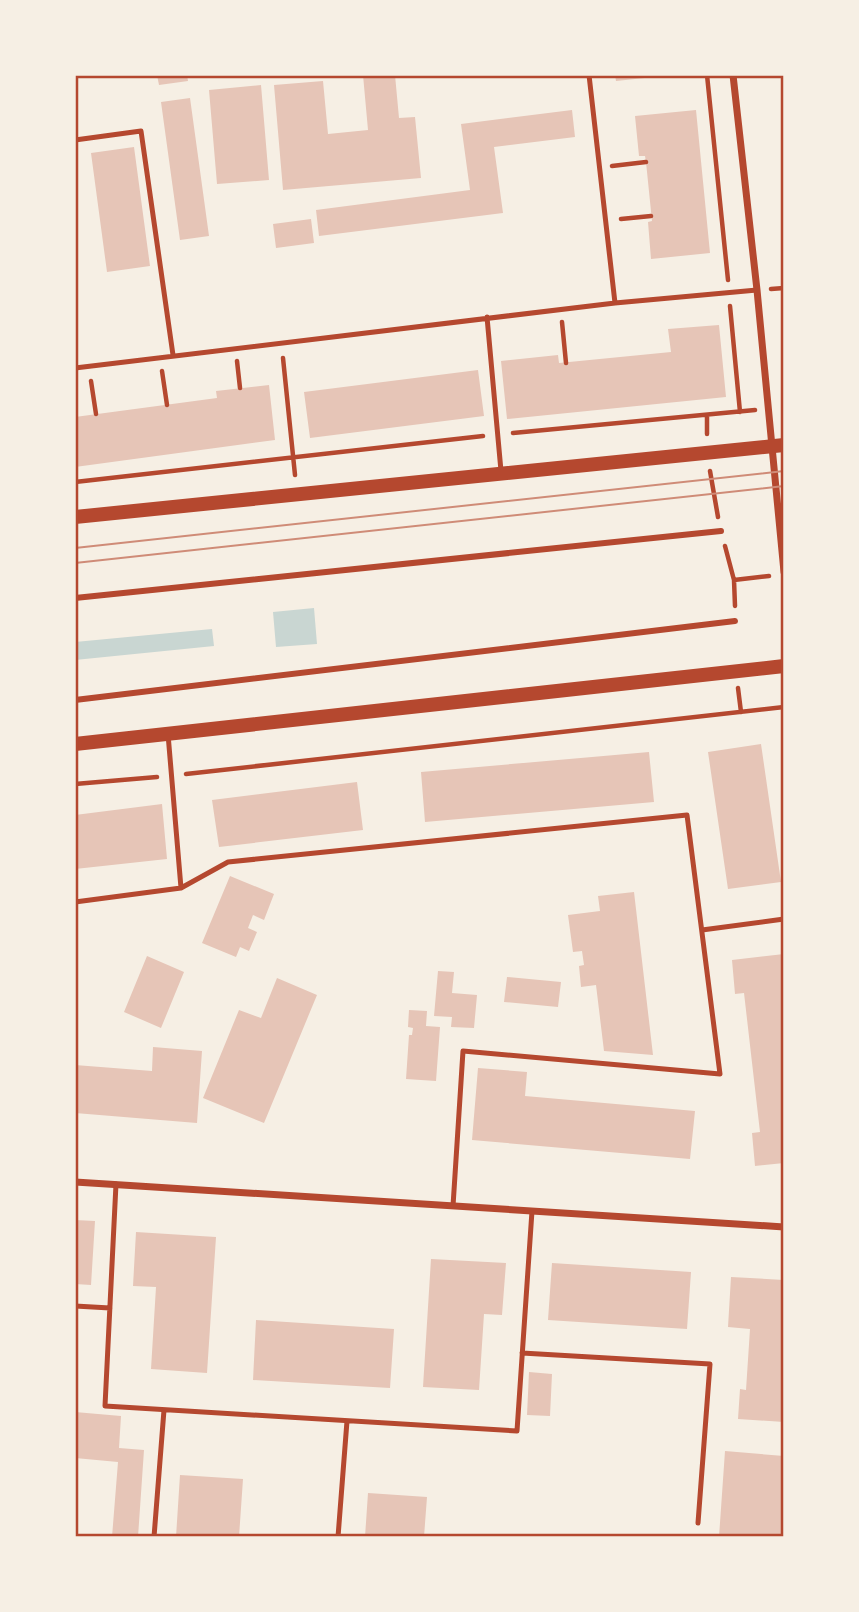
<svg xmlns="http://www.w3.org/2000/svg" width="859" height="1612" font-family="'Fira Sans Condensed',sans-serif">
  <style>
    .water { fill: #c9d6d2 }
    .building { fill: #e6c5b7 }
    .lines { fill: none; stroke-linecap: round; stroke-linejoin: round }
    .path { stroke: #b5482f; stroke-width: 4.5 }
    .service { stroke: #b5482f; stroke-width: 5 }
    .pedestrian { stroke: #b5482f; stroke-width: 6 }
    .minor { stroke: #b5482f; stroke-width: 7 }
    .secondary { stroke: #b5482f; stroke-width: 14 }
    .tram { stroke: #cf8b77; stroke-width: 2 }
    .neatline { fill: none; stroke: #b5482f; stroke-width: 2.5 }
  </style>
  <rect width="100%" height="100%" fill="#f6efe4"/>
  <path class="water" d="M314,608L317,644L276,647L273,612Z
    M212,629L214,646L75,660V642Z"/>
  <path class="building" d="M157,75H187L188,81L159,85Z
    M363,75H395L399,118L415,117L421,178L283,190L274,85L323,81L328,134L368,130Z
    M615,75H654V77L616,81Z
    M261,85L269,180L217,184L209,90Z
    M190,98L209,236L180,240L161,102Z
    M572,110L575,137L494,147L503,213L319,236L316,210L470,190L461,124Z
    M696,110L710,253L651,259L648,222L652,221L646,162L645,156H639L635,116Z
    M134,147L150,266L107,272L91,153Z
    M311,219L314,243L276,248L273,224Z
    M719,325L726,397L507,419L501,361L558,355L559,363L671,352L668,329Z
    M478,370L484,416L310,438L304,392Z
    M269,385L275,440L75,467V417L217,398L216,391Z
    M761,744L781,882L728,889L708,752Z
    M649,752L654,802L425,822L421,772Z
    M357,782L363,830L219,847L212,800Z
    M162,804L167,859L75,869V815Z
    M230,876L274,894L264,920L253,915L248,928L257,932L249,951L240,947L236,957L202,943Z
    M634,892L653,1055L604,1051L596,985L581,987L579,966L584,965L582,951L573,952L568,915L600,911L598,896Z
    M784,954V1163L755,1166L752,1133L760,1132L744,993L735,994L732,960Z
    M147,956L184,972L161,1028L124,1012Z
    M438,971L454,972L452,993L477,995L474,1028L451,1027L452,1017L434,1016Z
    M507,977L561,982L558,1007L504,1002Z
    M277,978L317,995L264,1123L203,1098L239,1010L261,1018Z
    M409,1010L427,1011L426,1026L440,1027L436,1081L406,1079L409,1035H412L413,1028L408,1027Z
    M153,1047L202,1051L197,1123L75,1113V1065L152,1071Z
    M478,1068L527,1072L525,1096L695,1111L690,1159L472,1140Z
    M75,1220L95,1221L91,1285L75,1284Z
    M136,1232L216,1237L207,1373L151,1369L156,1287L133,1286Z
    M431,1259L506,1263L502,1315L484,1314L479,1390L423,1387Z
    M552,1263L691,1272L687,1329L548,1320Z
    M731,1277L784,1280V1422L738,1419L740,1389L746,1390L750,1329L728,1327Z
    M256,1320L394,1329L390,1388L253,1380Z
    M529,1372L552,1374L550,1416L527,1415Z
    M75,1412L121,1416L119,1448L144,1450L138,1537H112L118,1462L75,1458Z
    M725,1451L784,1456L783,1537H719Z
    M180,1475L243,1479L239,1537H176Z
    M368,1493L427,1497L424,1537H365Z"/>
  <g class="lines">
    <path class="path" d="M707,75L728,280
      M612,166L646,162
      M621,219L651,216
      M771,289L784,288
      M730,306L740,412
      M562,322L566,363
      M283,358L295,475
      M237,361L240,388
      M162,371L167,405
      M91,381L96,414
      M513,433L755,410
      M707,434V416
      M710,471L718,517
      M75,482L483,436
      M725,546L734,580L735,606
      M734,580L769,576
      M738,688L741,712
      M186,774L784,707
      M75,784L157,777"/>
    <path class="service" d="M589,75L615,303
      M75,140L141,131L173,355
      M487,317L501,471
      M75,368L615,303L757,290
      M168,734L181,888
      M75,902L181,888L228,862L687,815L720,1074L463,1051L453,1206
      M702,930L784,919
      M116,1184L105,1406L517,1431L532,1211
      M75,1306L110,1308
      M522,1353L710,1364L698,1523
      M154,1537L164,1410
      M338,1537L347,1421"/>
    <path class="pedestrian" d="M75,598L721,531
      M75,700L735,621"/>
    <path class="minor" d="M733,75L757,290L784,572
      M75,1182L784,1227"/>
    <path class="secondary" d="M75,517L784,445
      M75,744L784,666"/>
    <path class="tram" d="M75,548L784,471
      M75,563L784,486"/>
  </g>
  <rect width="859" height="1612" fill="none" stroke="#f6efe4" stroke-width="154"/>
  <rect x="77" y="77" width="705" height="1458" class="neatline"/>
</svg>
